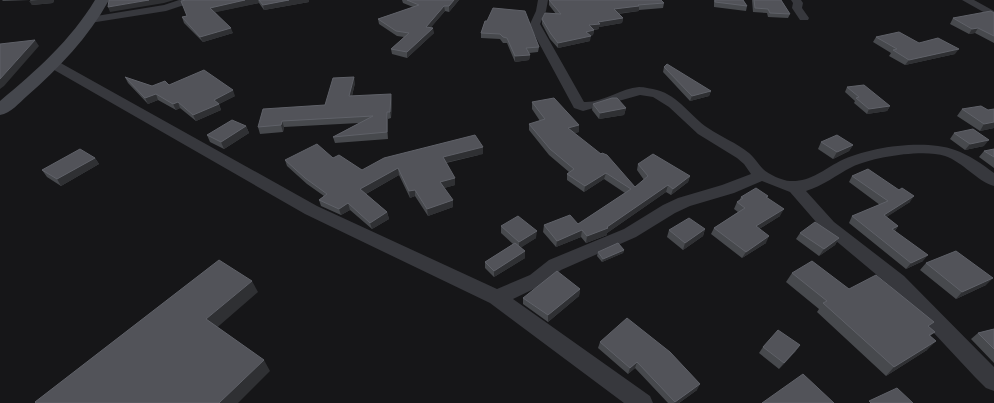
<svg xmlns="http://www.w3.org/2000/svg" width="994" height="403" font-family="Cabin,sans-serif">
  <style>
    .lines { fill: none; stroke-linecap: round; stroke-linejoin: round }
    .minor { fill: #37383d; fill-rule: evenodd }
    .secondary { fill: #45474d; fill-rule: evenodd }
    .wall { fill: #47494d }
    .shaded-wall { fill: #2f3033 }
    .building { fill: #525359; stroke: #5f6168 }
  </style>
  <rect width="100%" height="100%" fill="#161618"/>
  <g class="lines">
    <path class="minor" d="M179,0H194L193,2L166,11L90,23L85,20L90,17L164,5Z
      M538,0H548L546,11L540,24L584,102C603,103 621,88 639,87C645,87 652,89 657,90C679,96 690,116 708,128C721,137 737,143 749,153C755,158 758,164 763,169C768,174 783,181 790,181C810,182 823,170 840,161C869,147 924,139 955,150C969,155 982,164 994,173V186C978,182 963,162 945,156C923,149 873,157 852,167C836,175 823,186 806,191L834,222L904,276L994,367V391L986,388L974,376L890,286L823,230L790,192L762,181L734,193L690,206L675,213L636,237L561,270L542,285L513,299L650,396L653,403H624L490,303L305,214L49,67L47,64L49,61H57L317,206L497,289L530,275L549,260L624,229L663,205L678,198L722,185L751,174L744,164L737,158L698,134L669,107L653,97L640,95L583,111L574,108L533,32L530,24L536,11Z
      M791,0H801L803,3L802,8L809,18L808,20H800L792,8L793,3Z
      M962,0H974L994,11V18Z"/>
    <path class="secondary" d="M95,0H109C88,38 59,68 27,96C19,103 11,113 0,115V101C36,71 71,40 95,0Z"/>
  </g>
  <path class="wall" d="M2,0H54L53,3L32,5L30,0L3,1Z
    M186,0H309V2L264,10L259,3L215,12L233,33L203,42L184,23L182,17L187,16Z
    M402,0H459L449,12L445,11L431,27L434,33L407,58L392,54L391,49L404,37L397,36L379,24L378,19L413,7L403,3Z
    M549,0L664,3L663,8L639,10V11L618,14L623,18L622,23L599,27V29L594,30L593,35L590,36V41L558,48L550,39L542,24V19L556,14L549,5Z
    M714,0H743L747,6L746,11L714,7Z
    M752,0H781L790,14L788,18L768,17L767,13L753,12Z
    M994,13V43L975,33L969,34L950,24L953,18Z
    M485,21L539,47L538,52L529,53L530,55L529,60L515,62L507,43H503L500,39L481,38V33Z
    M876,37L919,43L955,54L905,65L889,56L891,53L873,42Z
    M664,67L711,91L709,96L690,101L663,72Z
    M125,77L152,86L169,85L235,96L219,104L221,110L196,121L180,108L176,110L158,100L148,104L128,83Z
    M355,83L352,96L392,100L391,118L388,119V139L335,143L333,137L359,123L284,127L283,132L260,134L258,127L325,105Z
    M847,87L890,106L887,111L867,114L854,103L855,101L845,92Z
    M532,102L579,125V132L574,133L635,187L644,180L637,170L638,164L690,176L688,182L671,195L666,192L607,233V235L586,243L581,237L556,247L543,232L544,225L578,224L625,193L604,179L584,192L567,180V174L569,172L549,155L529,130V124L540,121L532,109Z
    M593,104L626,108L624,115L599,119L592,110Z
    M962,109L988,110L994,109V128L980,131L957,116Z
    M246,126L249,133L224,149L210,142L207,135Z
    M954,133L984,146L965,150L950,139Z
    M821,142L853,145L849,151L833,159L818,149Z
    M994,149V168L979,157L984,151Z
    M483,154L446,163L455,185L444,188L453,207L428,216L415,196L410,198L399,175L366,194L387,212L389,219L372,229L350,210L341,215L321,206L319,200L324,196L307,184L287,166L285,160L333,158L362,170Z
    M95,158L99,164L61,186L47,177L42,170Z
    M852,176L910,202L886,217L898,226L895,231L923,261L906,269L849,223L852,216L880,205L849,182Z
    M768,196L767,198L780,216L759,229L766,243L742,258L711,234L714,228L738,212L734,209L737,202L739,201L741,197Z
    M501,226L536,238L521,247L525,258L494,277L485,268V262L513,244L501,233Z
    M705,229L703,236L683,250L667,237L669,230Z
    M800,233L839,238L835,245L819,256L796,239Z
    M624,250L623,253L602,262L597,256L598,252Z
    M926,263L986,285L956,299L920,270Z
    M792,273L849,289L929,327L935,332L930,336L927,350L886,376L817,312L819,309L786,282Z
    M580,289L579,296L548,322L523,304V298Z
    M994,329V363L971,339L978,333Z
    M600,342L697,390L679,403H668L635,368L628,374L598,348Z
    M800,345L795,352L779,369L759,353L763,347Z"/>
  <path class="shaded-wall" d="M38,0H54L53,3L32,5L29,1Z
    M149,0H174L164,3L110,12L108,7Z
    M245,0H258L259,3L212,13L210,8Z
    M289,0H309V2L264,10L263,5Z
    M454,0H459L449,12V6Z
    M444,6L445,11L427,32L426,27Z
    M639,6V11L613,14L614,9Z
    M623,18L622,23L599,27V29L589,30V25L598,22Z
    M231,28L233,33L203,42L200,37Z
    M433,28L434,33L407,58V52Z
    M978,28L975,33L969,34L972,29Z
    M594,30L593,35L585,37L586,32Z
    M591,36L590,41L558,48V43Z
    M35,40L39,46L4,86L0,89V79Z
    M959,49L955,54L905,65L909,60Z
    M530,55L529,60L515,62V56Z
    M354,77L355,83L350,103L349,96Z
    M233,90L235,96L219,104L221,110L196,121L193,115L214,100Z
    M711,91L709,96L690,101L692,96Z
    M156,94L158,100L148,104L145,98Z
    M391,94L392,100L391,118L390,112Z
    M178,102L180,108L176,110L173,104Z
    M890,106L887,111L867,114L869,109Z
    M626,108L624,115L599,119L600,113Z
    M387,112L388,119V139L387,132Z
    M282,121L284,127L283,132L281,125Z
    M994,122V128L980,131L984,124Z
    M579,125V132L567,135L568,128Z
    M246,126L249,133L224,149L221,142Z
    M989,140L984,146L965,150L970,144Z
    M853,145L849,151L833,159L837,152Z
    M483,147V154L443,163V157Z
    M95,158L99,164L61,186L57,179Z
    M398,168L399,175L362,196L360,189Z
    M606,173L604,179L584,192L585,186Z
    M690,176L688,182L671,195L673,189Z
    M455,178V185L441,189L440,182Z
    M668,185L666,192L607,233V235L586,243L587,236L607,227Z
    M415,190V196L410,198L409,191Z
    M914,196L910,202L879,222L884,215Z
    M453,200V207L428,216L427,209Z
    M348,203L350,210L341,215L339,209Z
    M784,209L780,216L753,233L756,226Z
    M387,212L389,219L372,229L370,223Z
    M898,226L894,232L892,229Z
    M705,229L703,236L683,250L685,243Z
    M582,230L581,237L556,247L557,241Z
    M537,231L536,238L519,249V242Z
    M769,236L766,243L742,258L746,252Z
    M839,238L835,245L819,256L824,249Z
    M624,250L623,253L602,262L603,259Z
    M525,251V258L494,277V271Z
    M928,255L923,261L906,269L911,263Z
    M993,278L986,285L956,299L962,292Z
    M252,281L258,292L213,331L206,319Z
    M580,289L579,296L548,322V315Z
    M936,341L927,350L886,376L894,367Z
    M800,345L795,352L779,369L784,363Z
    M264,360L270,371L238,403H219Z
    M637,362L635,368L628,374L630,368Z
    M700,384L697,390L679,403H674Z"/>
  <path class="building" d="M109,0H149L108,7Z
    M186,0H245L210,8L231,28L200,37L182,17L187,16L181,1Z
    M259,0H289L263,5Z
    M407,0H454L449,6H444L426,27L433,28L407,52L391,49L409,33L396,31L378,19L419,5Z
    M549,0H661L664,3L638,5L639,6L614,9L623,18L598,22L600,24L589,25L594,30L586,32L591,36L558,43L551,34L542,19L545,13L561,14Z
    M715,0H743L747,6L715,2Z
    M754,0H781L790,14L770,13L768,9L755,8Z
    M493,8L525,11L539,47L526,48L530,55L515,56L507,38L503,37L500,34L481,33L485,21H487Z
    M991,11L994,13V36L978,28L972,29L953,18Z
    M899,32L919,43L938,38L959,49L909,60L893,50L897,49L876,37Z
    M35,40L0,79V44Z
    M667,64L711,91L692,96L664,67Z
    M204,70L233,90L214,100L219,104L193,115L178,102L173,104L156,94L145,98L125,77L152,86L165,81L169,85Z
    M354,77L349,96L391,94L390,112H387V132L333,137L373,116L282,121L281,125L258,127L263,109L325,105L333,78Z
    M864,85L890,106L869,109L856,98L859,97L847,87Z
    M554,98L579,125L568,128L601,154L602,153L607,155L635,187L648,176L638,164L653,154L690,176L673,189L668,185L607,227L608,228L587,236L582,230L557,241L544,225L570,215L578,224L631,189L606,173L585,186L567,174L574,169L550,149L529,124L545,119L532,102Z
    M612,98H617L626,108L600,113L593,104Z
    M981,106L988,110L994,109V122L984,124L962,109Z
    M232,120L246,126L221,142L207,135Z
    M973,129L989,140L970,144L954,133Z
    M475,135L483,147L443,157L455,178L440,182L453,200L427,209L415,190L409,191L398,168L360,189L387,212L370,223L348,203L339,209L319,200L327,194L305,178L285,160L317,144L333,158L339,155L362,170L384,158Z
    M837,135L853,145L837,152L821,142Z
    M80,149L95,158L57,179L42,170Z
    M994,149V157L984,151Z
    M868,169L899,190L902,188L914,196L884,215L898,226L892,229L928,255L911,263L852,216L888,201L852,176Z
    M756,188L768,196L766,197L784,209L756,226L769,236L746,252L714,228L745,208L737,202L743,198L741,197Z
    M518,216L537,231L519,242L501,226Z
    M689,218L705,229L685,243L669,230Z
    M815,222L839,238L824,249L800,233Z
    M515,243L525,251L494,271L485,262Z
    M618,243L624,250L603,259L598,252Z
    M956,251L993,278L962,292L926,263Z
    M219,260L252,281L206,319L264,360L219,403H36L35,402Z
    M812,261L849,289L876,275L934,322L928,326L935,332L929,335L936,341L894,367L823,303L827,301L792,273Z
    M557,271L580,289L548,315L523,298Z
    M627,318L670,352L700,384L675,402L637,362L630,368L600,342Z
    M994,329V349L978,333Z
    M778,330L800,345L784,363L763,347Z
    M803,374L834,403H762Z
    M897,388L913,403H871L869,401Z"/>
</svg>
